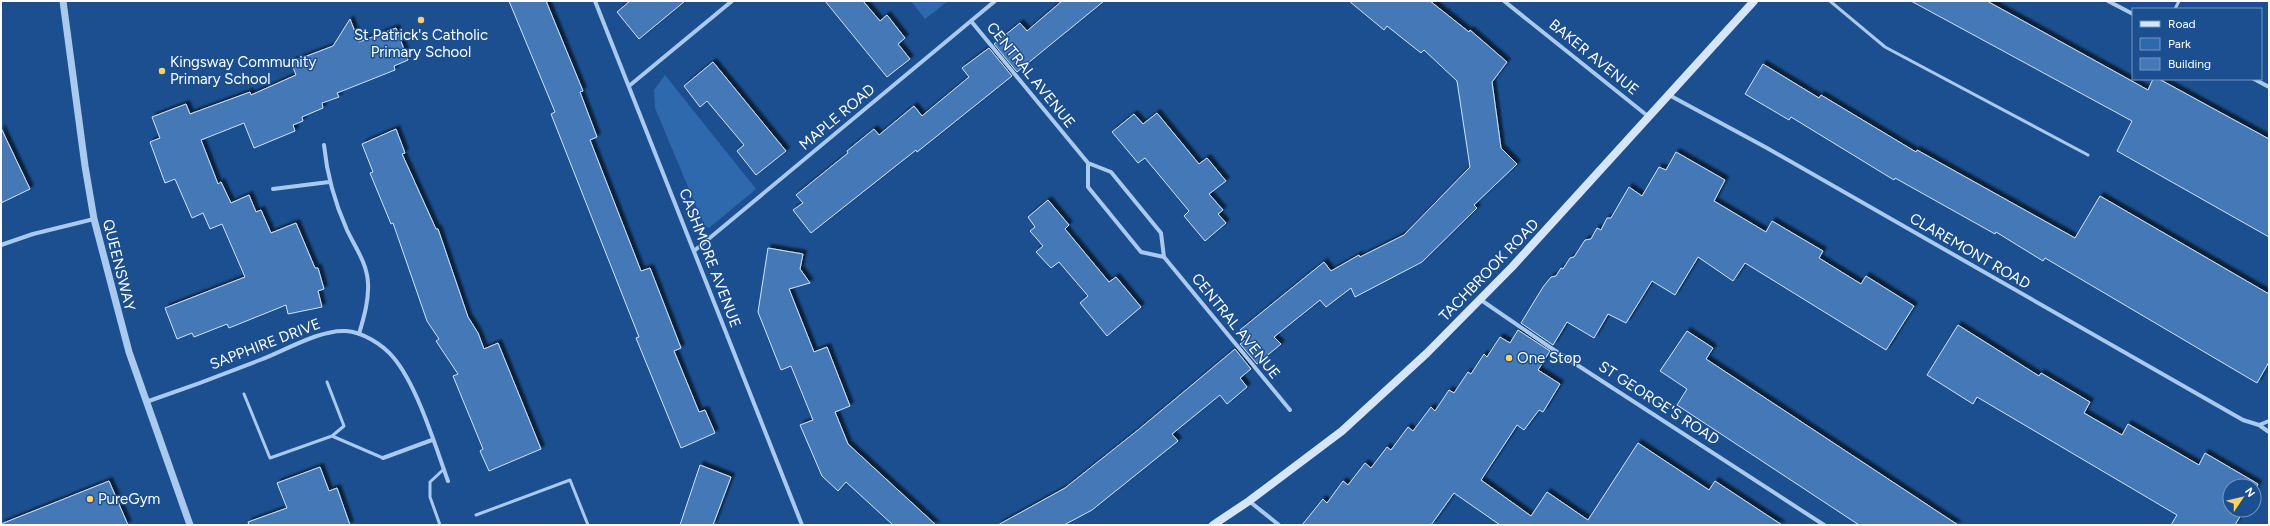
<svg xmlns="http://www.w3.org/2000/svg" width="2270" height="526" font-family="Figtree,sans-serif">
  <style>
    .green { fill: #2e69ad }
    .building { fill: #4478b7; stroke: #cfe3fa; filter: url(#shadow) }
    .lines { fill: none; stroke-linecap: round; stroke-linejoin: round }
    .service { stroke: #a9c9ee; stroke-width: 3 }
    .minor { stroke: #a9c9ee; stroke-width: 4 }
    .tertiary { stroke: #a9c9ee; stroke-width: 7 }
    .secondary { stroke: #d6e6fa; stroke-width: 8 }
    .poi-dot { fill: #ffd166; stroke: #1b4f8f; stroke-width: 1.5 }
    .labels { text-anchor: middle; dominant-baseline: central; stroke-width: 3; stroke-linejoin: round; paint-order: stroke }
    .poi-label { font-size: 15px; fill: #fff; stroke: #1b4f8f; text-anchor: start }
    .street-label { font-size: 15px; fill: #fff; stroke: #1b4f8f }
  </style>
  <defs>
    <filter id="shadow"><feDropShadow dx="3.5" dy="-3.5" stdDeviation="1" flood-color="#0009"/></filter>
  </defs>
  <rect width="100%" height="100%" fill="#1b4f8f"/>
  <path class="green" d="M911,1H948L925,19Z
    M665,75L756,189L709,228L704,225L655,108L654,90Z"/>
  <path class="building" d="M509,1H546L583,91L580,92L597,137L590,140L641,271L650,268L681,348L674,351L699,412L705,410L715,433L681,448L636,338L639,337L551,114L555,112Z
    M630,1H685L639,39L617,12Z
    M825,1H863L880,21L887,15L905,38L898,44L910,59L887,77Z
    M1062,1H1104L1017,72L994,44L1020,23L1027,31Z
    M1349,1H1430L1469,32L1470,30L1507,62L1492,82L1501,148L1517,164L1474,205L1477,208L1422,262L1355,297L1351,288L1326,307L1320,300L1274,337L1281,344L1257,364L1240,344L1247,339L1240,330L1324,262L1331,271L1359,255L1360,257L1404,235L1470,167L1457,81L1424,50L1421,53L1387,26L1384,30Z
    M1911,1H1987L2148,90L2153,79H2159L2269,139V237L2117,151L2132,121Z
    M350,19L359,42L396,28L408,60L394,66L395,70L337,93L339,97L322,103L323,108L302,117L303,121L293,125L295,131L254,148L244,123L201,140L218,184L221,182L231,203L249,195L256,212L261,210L271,233L296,223L315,268H318L324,289L318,291L322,307L288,314L286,305L229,328L227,324L194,337L192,333L177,339L165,308L245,277L222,224L210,229L203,213L192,218L175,179L165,183L150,142L160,138L152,117L186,104L190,114L250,92L251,95L296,75L291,62L333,46Z
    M989,48L1012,76L917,152L916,150L811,233L793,210L803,203L796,195L848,153L847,151L874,129L879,135L914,106L922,116L969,77L962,68Z
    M713,62L786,151L756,175L737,151L744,145L707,101L700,107L684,86Z
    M1763,64L1819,98L1821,95L1916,152L1917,150L2075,238L2100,196L2269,294V362L2257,383L2045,258L2043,261L1996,232L1995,234L1895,178L1894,180L1791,117L1789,120L1745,94Z
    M1157,113L1199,164L1207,158L1226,181L1209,194L1223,210L1218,214L1226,223L1205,241L1184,216L1189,211L1145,158L1138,163L1112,132L1134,114L1143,124Z
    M1,128L30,189L1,203Z
    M396,129L405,153L402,154L436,229H438L468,317L478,333L484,349L498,343L541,449L489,471L480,451L483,449L453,376L458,374L436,341L439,339L427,321L393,223L391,224L370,173L373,172L362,144Z
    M1676,152L1725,180L1714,201L1766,232L1772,221L1823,251L1819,258L1861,284L1866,276L1914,306L1886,350L1745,263L1733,281L1698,257L1675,295L1652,281L1626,323L1608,314L1594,338L1567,322L1553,345L1521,323L1543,287L1551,277L1556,276L1561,268L1563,269L1570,258L1574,257L1585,240L1591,239L1597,228L1601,230L1607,218H1611L1629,187L1642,196L1659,167L1666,170Z
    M1048,200L1069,225L1065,229L1109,282L1116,277L1141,307L1107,336L1080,303L1088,296L1059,262L1051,268L1036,252L1043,246L1030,231L1035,227L1028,217Z
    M768,248L803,254L800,269L810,283L789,289L814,352L827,347L850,406L835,412L848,444L936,525H893L846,482L838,491L822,476L800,425L813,420L791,366L781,370L758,312Z
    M1958,325L2039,376L2041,373L2090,402L2084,413L2122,435L2128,424L2199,465L2205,453L2258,484L2254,492V486H2230V510H2244L2235,525H2171L2177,515L1977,397L1973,404L1927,375Z
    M1518,330L1550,351L1538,370L1560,384L1543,412L1539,410L1524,430L1517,425L1481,480L1531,516L1547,492L1588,520L1638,443L1709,490L1715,481L1782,525H1500L1454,493L1431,525H1302L1323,499L1327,503L1343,481L1348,485L1365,463L1371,468L1387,447L1391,450L1408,427L1413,431L1431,407L1435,411L1449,390L1454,393L1468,372L1471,374L1484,354L1487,357L1500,337L1510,343Z
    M1687,331L1713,348L1706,359L1958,525H1859L1677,405L1687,389L1660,371Z
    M1235,349L1251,369L1240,378L1247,387L1227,404L1220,395L1172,434L1178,441L1092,510L1064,525H998L1065,488L1138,430Z
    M700,465L731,477L713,525H680Z
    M320,467L329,491L337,488L350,525H249L248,522L287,508L277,483Z
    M109,481L128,525H1V524Z"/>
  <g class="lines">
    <path class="service" d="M1830,1L1885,47L2088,155
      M2175,9L2179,1
      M327,382L344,426L332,436
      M244,394L270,458L332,436L383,458
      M476,515L570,480L588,525
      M440,525L430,497V482L444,469"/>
    <path class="minor" d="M595,1L802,525
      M1504,1L1649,117
      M2108,1L2133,14
      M971,21L1088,163L1111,172L1161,233L1164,257L1290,410
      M2254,79L2269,87
      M629,86L732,1
      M1669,95L1767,148L2243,420L2259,425L2269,432
      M324,145C327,176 334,201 347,230C355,247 367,263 368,283C369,300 364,317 359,334
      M1088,163V187L1141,252L1164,257
      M273,189L329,182
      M1,245L33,234L94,219
      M694,251L995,1
      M1481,300L1554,350L1824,525
      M146,402C184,389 222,375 260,360C284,351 321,329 346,331C362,332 382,344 393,357C417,385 435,445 448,481
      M2259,425L2269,421
      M383,458L432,440
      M1249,501L1279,525"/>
    <path class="tertiary" d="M63,1L85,166L94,219L129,352L190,525"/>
    <path class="secondary" d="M1213,525L1249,501L1342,431L1427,353L1512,267L1754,1"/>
  </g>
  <g class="poi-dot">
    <circle cx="421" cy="20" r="4"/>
    <circle cx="162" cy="71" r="4"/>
    <circle cx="1509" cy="358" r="4"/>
    <circle cx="90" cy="499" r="4"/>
  </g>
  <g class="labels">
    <g class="poi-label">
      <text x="421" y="35" text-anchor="middle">St Patrick's Catholic<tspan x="421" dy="17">Primary School</tspan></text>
      <text x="170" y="62">Kingsway Community<tspan x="170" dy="17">Primary School</tspan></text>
      <text x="1517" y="358">One Stop</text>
      <text x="98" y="499">PureGym</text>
    </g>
    <g class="street-label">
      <text transform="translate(1594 57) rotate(39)">BAKER AVENUE</text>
      <text transform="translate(1031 75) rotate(51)">CENTRAL AVENUE</text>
      <text transform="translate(837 117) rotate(-40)">MAPLE ROAD</text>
      <text transform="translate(1970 251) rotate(30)">CLAREMONT ROAD</text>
      <text transform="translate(710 258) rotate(69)">CASHMORE AVENUE</text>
      <text transform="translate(119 265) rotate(76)">QUEENSWAY</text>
      <text transform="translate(1489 270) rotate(-46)">TACHBROOK ROAD</text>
      <text transform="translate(1236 326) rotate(51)">CENTRAL AVENUE</text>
      <text transform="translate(265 344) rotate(-21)">SAPPHIRE DRIVE</text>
      <text transform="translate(1659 403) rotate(33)">ST GEORGE'S ROAD</text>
    </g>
  </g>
  <rect width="2270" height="526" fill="none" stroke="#ffffff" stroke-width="4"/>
  <rect x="2132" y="8" width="130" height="72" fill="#1b4f8f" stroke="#7695bc"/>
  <rect x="2140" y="21" width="20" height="6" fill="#d6e6fa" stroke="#7695bc"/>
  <text x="2168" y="28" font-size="12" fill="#ffffff">Road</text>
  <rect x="2140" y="38" width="20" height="12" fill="#2e69ad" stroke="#7695bc"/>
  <text x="2168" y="48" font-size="12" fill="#ffffff">Park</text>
  <rect x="2140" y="58" width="20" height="12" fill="#4478b7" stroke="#7695bc"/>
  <text x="2168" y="68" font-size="12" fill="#ffffff">Building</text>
  <g transform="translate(2242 498) rotate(55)"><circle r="19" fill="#1b4f8f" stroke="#7695bc"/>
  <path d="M0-3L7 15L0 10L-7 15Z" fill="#ffd166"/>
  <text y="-6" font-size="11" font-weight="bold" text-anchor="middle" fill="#ffffff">N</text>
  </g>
</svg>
